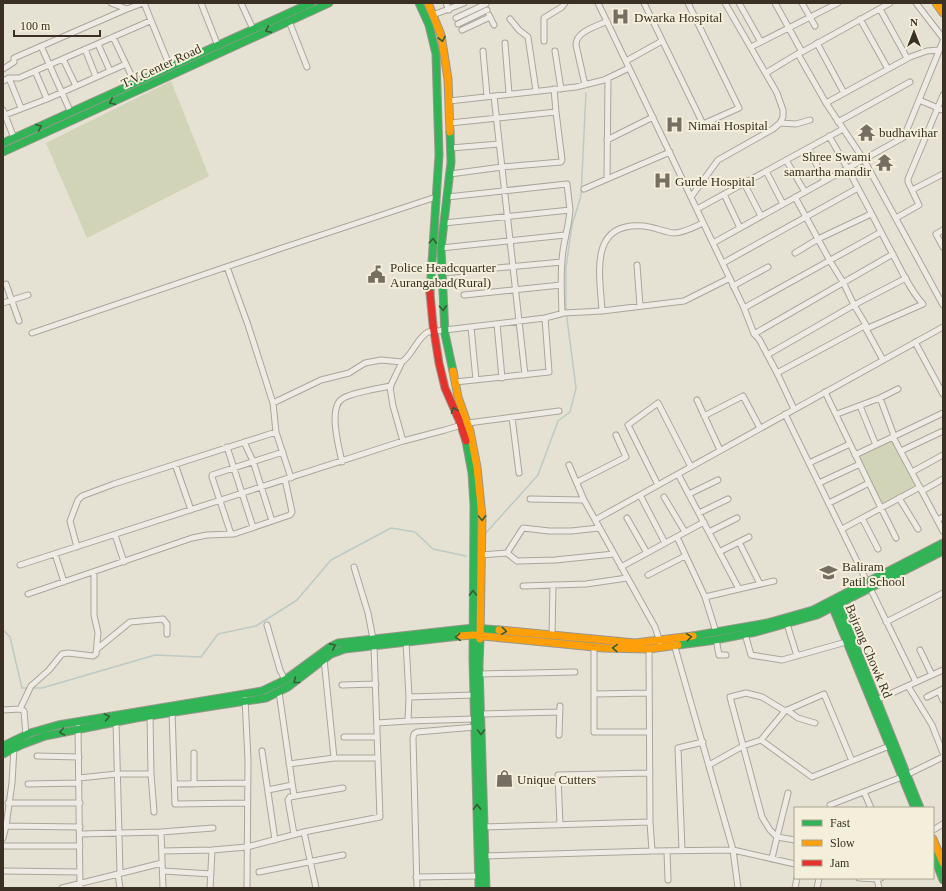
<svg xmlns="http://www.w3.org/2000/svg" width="946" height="891" font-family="Georgia,serif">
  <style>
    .green { fill: #d1d4b7 }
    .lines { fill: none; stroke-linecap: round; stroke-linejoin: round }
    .stream { stroke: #bdcbc4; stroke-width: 1.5 }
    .street-casing { stroke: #aba69b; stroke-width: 7 }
    .fast-casing { stroke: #9b968b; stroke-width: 9 }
    .slow-casing { stroke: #9b968b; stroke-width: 9 }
    .jam-casing { stroke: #9b968b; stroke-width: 9 }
    .street { stroke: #eeebe4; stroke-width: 5 }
    .fast { stroke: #30b455; stroke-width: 7 }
    .slow { stroke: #ff9f0a; stroke-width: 7 }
    .jam { stroke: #e5322d; stroke-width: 7 }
    .oneway { stroke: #365e34 }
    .labels { text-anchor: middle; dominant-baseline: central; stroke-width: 4; stroke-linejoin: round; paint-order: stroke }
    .poi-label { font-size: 13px; fill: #3a3023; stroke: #f4efdb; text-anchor: start }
    .street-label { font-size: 13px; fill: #3a3023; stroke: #f4efdb }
  </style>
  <rect width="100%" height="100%" fill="#e5e1d3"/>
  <path class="green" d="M171,81L209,176L87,238L46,143Z
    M892,440L917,486L881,506L858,456Z"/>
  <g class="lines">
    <path class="stream" d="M484,535L538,475L558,421L570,412L576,388L566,311V267L572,225L581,196L586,93
      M3,630L10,637L22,688H29
      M33,688H42L155,655L201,657L218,634L256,626L297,600L331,560L391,528L415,532L433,549L466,556"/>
    <defs>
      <path id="street" d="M111,3L127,9
        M144,3L170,67
        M201,3L218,46
        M241,3L253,29
        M446,3L449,10
        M598,3L744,308L754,334L759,339L777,373L794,409
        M644,3L703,124L739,108L688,3
        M739,3L761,42
        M775,3L802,52L890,3
        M802,3L815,26
        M916,3L943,38
        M880,9L907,58
        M433,15L464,3
        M489,15L494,25
        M456,18L486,4
        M510,19L519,30L528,37L536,91
        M860,19L888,69
        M289,21L307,67
        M458,24L487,10
        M462,30L490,17
        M113,37L135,83
        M544,41V18L562,7L565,3
        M505,43L509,94
        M817,43L844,93
        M98,44L110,71
        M41,46L71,113
        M751,47L838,3
        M85,49L96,77
        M483,51L487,96
        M555,51L561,89
        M798,54L826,103L864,160L943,305
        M63,59L76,86
        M626,61L662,41
        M3,69L14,62V58L127,9L143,3
        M35,71L47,99
        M766,73L799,53
        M9,78L21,108
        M608,78L607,179L670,152
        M3,81L9,78H19L150,21
        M585,85L576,45C576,31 596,27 607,21
        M494,96L525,375
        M919,100L943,110
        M449,101L576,87L604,80L629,68
        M826,103L910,57L927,51L939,50
        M3,110L14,138
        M5,115L47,99L126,64
        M838,122L910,82
        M450,123L556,112L554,89
        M780,123L796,124L810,120
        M829,136C851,173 870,211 890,249C900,267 909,289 923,304L866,329
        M607,140L653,117
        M451,148L499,144
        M808,148L825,181
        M786,160L805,192
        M766,171L783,204
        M450,174L502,167L561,162L562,160L556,112
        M744,183L761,216
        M584,189L607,179
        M912,190L943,174
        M724,194L740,228
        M691,197L718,160L773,129L780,123L783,117V110L777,93L725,3
        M795,197L830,261L843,282L854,305L866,325V329L883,360
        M697,209L843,129
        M896,218L919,205L908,182V179L943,95
        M444,223L570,210L567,184L447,197
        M943,230L936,234L943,247
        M713,243L904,137L943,41
        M441,248L565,235
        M795,253L818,239L871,214
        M723,263L858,188
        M637,265L640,306
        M227,267L248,325L273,403L276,432L291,478
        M442,273L562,262
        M6,284L19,321
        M733,286L768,267
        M464,295L561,285
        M3,303L28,295
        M744,308L881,232
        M602,311C600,275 588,221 644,226C654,227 664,232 674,233C684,233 694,227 703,223
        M562,313C561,292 560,272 563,251C565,237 569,224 570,210
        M497,324L502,378
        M471,327L476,380
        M32,333L282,248L436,197
        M754,334L893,254
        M915,342L943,394
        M767,355L854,305L906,278
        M402,362L390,387L393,406L403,441
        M777,373L866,325
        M455,382L549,372L545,318
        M825,392L881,508L896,538
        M880,398L893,433V437L943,531
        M697,400L720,450
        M273,403L321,380L349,373L365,363L381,360L402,362C413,354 417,338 428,332L545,318L564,313L602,311L684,301L730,278
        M860,406L876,445
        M785,414L916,682
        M837,414L880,398L898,389
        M704,416L743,396L760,428
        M512,417L519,473
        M244,442L253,461L272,521
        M227,447L253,527
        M901,451L941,432
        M855,455L943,413
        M342,462C339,448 328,408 342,399C350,393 380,388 391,386
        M809,463L850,444
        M175,464L191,510
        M569,465L584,500L655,627L660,642
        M912,472L943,455
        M678,474L739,589L705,597
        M577,482L626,457L616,435
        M819,483L860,464
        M658,485L628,425L658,403L691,467
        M922,491L943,479
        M689,494L718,480
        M640,495L665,543
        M664,497L685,532
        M899,498L918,529
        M530,499L584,500
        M829,503L869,483
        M699,513L728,499
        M627,518L647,553
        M862,518L878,549
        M595,520L943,327
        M937,520L943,517
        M599,528L571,531H549L523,528L507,553L517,561L555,560L614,554
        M842,529L920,487
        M709,532L737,518
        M231,534L212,477V475L283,452
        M115,535L124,562
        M677,537L705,597L716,632
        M739,542L760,584
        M77,547L70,521L78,500L82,496L114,484L276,432
        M719,552L749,537
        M55,554L64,582
        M481,555L507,553
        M20,565L403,441L445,430L468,423L559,411
        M354,567L368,613L373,639
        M621,567L704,522
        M648,575L685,556
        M523,586L586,584L627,578
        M739,589L774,581
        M28,594L192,538L207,535L234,534L290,515L292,512L285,479
        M886,622L943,593
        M787,624L797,656
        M267,625L280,670L285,680
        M745,634L751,655L782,660L846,642
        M552,635L553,585
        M716,639L719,655H726
        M406,642L409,697L474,695
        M674,644L733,850L738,888
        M594,647V732H649
        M97,649L130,622L163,619L167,624V634
        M649,649L650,822L652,851
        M920,650L932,675
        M480,674L575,672
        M342,685L376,684
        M908,686L932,725L943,753
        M939,691L943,700
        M279,692L294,796
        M594,694L649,693
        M927,697L943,689
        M245,699L248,760L247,888
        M874,701L943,670
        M20,709L31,686L49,670L62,654L68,653L93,656L96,654L98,633L94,615V572
        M3,710L20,709L24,711L26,735
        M787,710L798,718L815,723
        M172,711L175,804L247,803
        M481,714L560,712
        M150,715L151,774L154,812
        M408,721L474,719
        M116,722L120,873
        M377,723L408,721L409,697
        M78,727L80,888
        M559,735L560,706
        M344,737H377
        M761,740L812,777L892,745
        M14,748L12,783L6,826L80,827
        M262,751L275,840
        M194,753V784
        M37,756L79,757
        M334,758H378
        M289,764L334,758L324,659
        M709,765L743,746L761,740L785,711L824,694L852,761
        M79,778L117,774H151
        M28,784L79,783
        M174,784L248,783
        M268,790L292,785
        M864,792L871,808
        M788,793L777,837L795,840
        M8,803H80
        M830,805L902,777L943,757
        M560,825L558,775L650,773
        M481,827L650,822
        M933,830L943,824
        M161,832L163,888
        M304,832L316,888
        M80,834L161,832L213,828
        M294,834L288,800L290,797L343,788
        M3,838L6,826
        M3,846H80
        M682,850L678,748L703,742
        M162,851L212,850L247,847L304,832L380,817L374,646
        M667,851L668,880
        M483,856L652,851L733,850L795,864
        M772,858L777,837L770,830L762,817L730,697L746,693L762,697L785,711
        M3,871L80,872
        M163,871L211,874
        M259,872L343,855
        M118,874L120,888
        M416,877L479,876
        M859,878L877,879L881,878
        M877,879L879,888
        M62,888L162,863
        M210,888L212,850
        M417,888L413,738L414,734L417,732L475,727
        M795,888L797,878
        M817,888L819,878"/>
      <path id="fast" d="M419,3L429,25L436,54L439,155L430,293
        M450,132L451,162L441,248L445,334L453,371
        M3,143L311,3
        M3,152L329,3
        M466,441L472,473L474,505L473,659L479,888
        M836,603L839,605L920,808
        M833,604V608L915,808
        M693,636L767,623L813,610L943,543
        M480,639L479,666L486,888
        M678,645L709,641L756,632L817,615L943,551
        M3,746L30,733L58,725L262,691L285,680L330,647L338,643L473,628L499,630
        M3,754L21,745L45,736L136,718L266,698L288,687L331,654L345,649L460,636
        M933,854L943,880"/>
      <path id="slow" d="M428,3L441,35L448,79L450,132
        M936,3L943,13
        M453,371L458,397L470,431L477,467L482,516L480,639
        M499,630L635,643L693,636
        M460,636L473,635L604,648L649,649L678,645
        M933,839L943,863"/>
      <path id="jam" d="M430,293L433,325L439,363L445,388L459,420L466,441"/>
    </defs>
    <use href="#street" class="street-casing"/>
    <use href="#fast" class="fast-casing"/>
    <use href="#slow" class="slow-casing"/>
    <use href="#jam" class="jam-casing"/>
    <use href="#street" class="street"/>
    <use href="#fast" class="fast"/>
    <use href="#slow" class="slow"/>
    <use href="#jam" class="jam"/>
  </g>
  <defs><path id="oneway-chevron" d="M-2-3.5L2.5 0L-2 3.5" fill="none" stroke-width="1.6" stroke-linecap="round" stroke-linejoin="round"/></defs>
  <g class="oneway">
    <use href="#oneway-chevron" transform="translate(268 30) rotate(156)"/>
    <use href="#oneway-chevron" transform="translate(442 39) rotate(78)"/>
    <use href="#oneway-chevron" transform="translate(112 102) rotate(155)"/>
    <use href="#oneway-chevron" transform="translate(39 127) rotate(-24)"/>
    <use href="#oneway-chevron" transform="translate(433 241) rotate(-87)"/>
    <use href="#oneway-chevron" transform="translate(443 308) rotate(87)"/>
    <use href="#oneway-chevron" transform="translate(454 410) rotate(-112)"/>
    <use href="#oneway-chevron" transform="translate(482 518) rotate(89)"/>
    <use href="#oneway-chevron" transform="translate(473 593) rotate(-90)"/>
    <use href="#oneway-chevron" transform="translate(504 631) rotate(5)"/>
    <use href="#oneway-chevron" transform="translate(458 637) rotate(175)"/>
    <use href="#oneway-chevron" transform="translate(689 637) rotate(-8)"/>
    <use href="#oneway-chevron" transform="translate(333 646) rotate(-25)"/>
    <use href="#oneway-chevron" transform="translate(615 648) rotate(-178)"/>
    <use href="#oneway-chevron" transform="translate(296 681) rotate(142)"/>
    <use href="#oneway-chevron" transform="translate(107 717) rotate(-10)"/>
    <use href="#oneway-chevron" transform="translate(62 732) rotate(169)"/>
    <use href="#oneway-chevron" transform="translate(481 732) rotate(89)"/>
    <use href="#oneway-chevron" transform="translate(477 807) rotate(-92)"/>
  </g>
  <defs>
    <symbol id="hospital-bare" viewBox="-9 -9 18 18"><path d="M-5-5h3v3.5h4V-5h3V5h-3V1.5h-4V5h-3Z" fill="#766e61" stroke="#f4efdb" stroke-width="2.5" paint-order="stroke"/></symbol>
    <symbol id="temple-bare" viewBox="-9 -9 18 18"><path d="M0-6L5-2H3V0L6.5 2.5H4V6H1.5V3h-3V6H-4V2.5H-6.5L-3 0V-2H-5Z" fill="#766e61" stroke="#f4efdb" stroke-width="2.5" paint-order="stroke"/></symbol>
    <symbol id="civic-bare" viewBox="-9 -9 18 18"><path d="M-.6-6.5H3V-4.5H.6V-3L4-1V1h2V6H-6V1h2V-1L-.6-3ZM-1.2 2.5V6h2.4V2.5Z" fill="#766e61" stroke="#f4efdb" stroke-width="2.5" paint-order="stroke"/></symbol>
    <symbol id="school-bare" viewBox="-9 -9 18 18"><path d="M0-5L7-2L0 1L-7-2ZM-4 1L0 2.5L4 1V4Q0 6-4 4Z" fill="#766e61" stroke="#f4efdb" stroke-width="2.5" paint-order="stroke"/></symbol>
    <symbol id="shop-bare" viewBox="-9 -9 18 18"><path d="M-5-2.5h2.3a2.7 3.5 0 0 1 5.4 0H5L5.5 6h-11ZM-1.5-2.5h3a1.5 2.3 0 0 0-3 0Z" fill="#766e61" stroke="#f4efdb" stroke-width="2.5" paint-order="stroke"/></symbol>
  </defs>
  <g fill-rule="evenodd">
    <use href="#hospital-bare" x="608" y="4" width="25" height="25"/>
    <use href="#hospital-bare" x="662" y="112" width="25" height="25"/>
    <use href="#temple-bare" x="854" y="120" width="25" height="25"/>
    <use href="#temple-bare" x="872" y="150" width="25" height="25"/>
    <use href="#hospital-bare" x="650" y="168" width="25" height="25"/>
    <use href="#civic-bare" x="364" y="262" width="25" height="25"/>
    <use href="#school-bare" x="816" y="560" width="25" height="25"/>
    <use href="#shop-bare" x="492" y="766" width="25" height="25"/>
  </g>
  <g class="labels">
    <g class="poi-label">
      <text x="634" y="17">Dwarka Hospital</text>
      <text x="688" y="125">Nimai Hospital</text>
      <text x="879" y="132">budhavihar</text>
      <text x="871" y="156" text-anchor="end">Shree Swami<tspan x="871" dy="15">samartha mandir</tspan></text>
      <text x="675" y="181">Gurde Hospital</text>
      <text x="390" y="267">Police Headcquarter<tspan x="390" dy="15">Aurangabad(Rural)</tspan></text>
      <text x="842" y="566">Baliram<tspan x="842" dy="15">Patil School</tspan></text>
      <text x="517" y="779">Unique Cutters</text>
    </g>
    <g class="street-label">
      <text transform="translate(161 66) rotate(-25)">T.V.Center Road</text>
      <text transform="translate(869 651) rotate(67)">Bajrang Chowk Rd</text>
    </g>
  </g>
  <rect width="946" height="891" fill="none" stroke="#3a3023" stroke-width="8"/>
  <rect x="794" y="807" width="140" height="72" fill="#f4efdb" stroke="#aaa391"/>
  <rect x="802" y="820" width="20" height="6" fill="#30b455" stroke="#aaa391"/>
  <text x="830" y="827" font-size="12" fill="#3a3023">Fast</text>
  <rect x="802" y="840" width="20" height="6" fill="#ff9f0a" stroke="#aaa391"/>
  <text x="830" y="847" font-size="12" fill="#3a3023">Slow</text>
  <rect x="802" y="860" width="20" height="6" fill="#e5322d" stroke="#aaa391"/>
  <text x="830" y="867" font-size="12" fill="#3a3023">Jam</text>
  <g transform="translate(914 32)" stroke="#f4efdb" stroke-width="3" paint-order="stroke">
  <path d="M0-3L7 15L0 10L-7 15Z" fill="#3a3023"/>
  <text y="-6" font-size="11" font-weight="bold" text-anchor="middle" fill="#3a3023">N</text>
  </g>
  <path d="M14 30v6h86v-6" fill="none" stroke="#3a3023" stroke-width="2"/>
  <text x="20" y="30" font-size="12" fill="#3a3023" stroke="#f4efdb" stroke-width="3" paint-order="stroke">100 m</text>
</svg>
